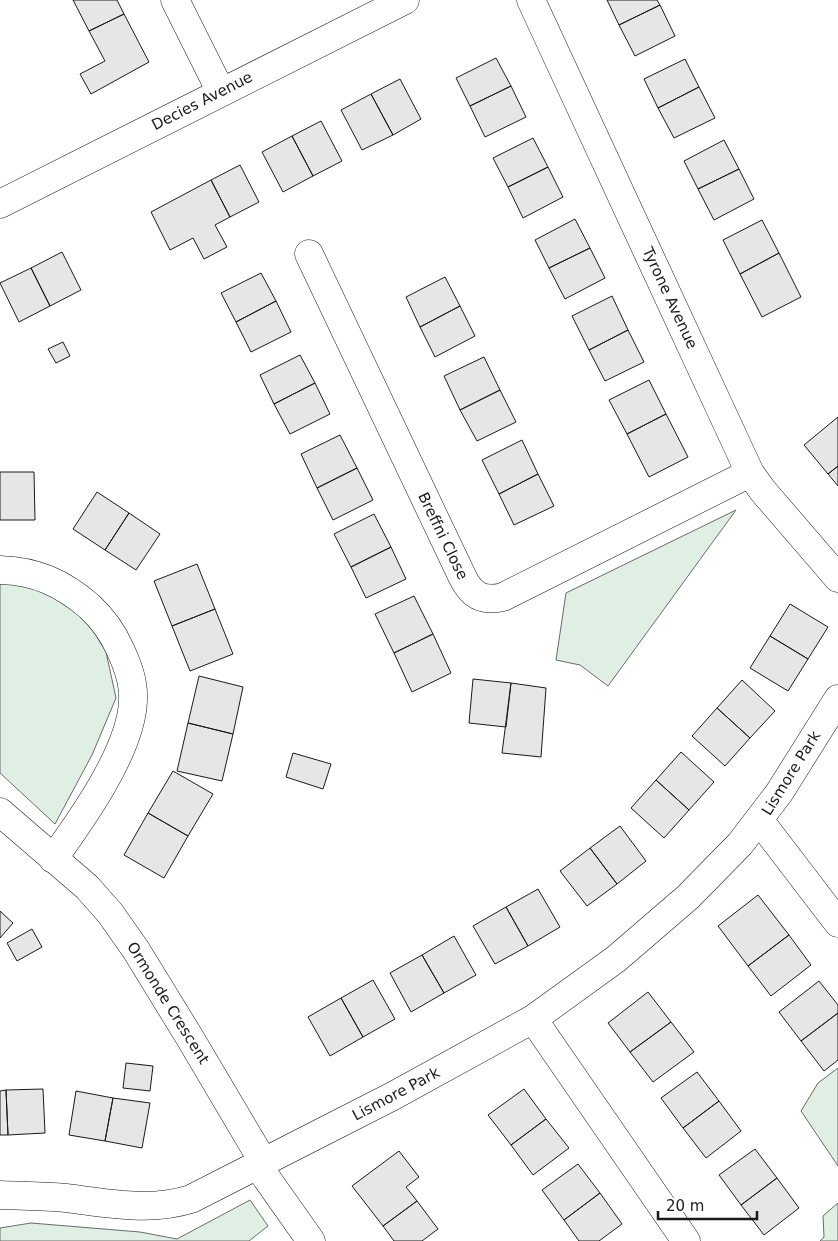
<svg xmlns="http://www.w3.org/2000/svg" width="838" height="1241" font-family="'DejaVu Sans',sans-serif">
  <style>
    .green { fill: #e0efe3; stroke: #6a6a6a }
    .building { fill: #e6e6e6; stroke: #1a1a1a }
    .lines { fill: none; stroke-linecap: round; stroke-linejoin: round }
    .street-casing { stroke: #1a1a1a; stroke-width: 29 }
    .street { stroke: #fff; stroke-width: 28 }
    .labels { text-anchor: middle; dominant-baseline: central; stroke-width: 4; stroke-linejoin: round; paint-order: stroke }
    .street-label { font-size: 15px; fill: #1a1a1a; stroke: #fff }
  </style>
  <rect width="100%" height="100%" fill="#fff"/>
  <path class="green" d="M736,510L608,686L580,665L556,660L566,593Z
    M0,582L36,583L83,614L106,652L116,698L92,755L55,824L0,773Z
    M838,1068V1166L801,1111L818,1083Z
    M250,1200L268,1226L249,1241H0V1228L31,1223L140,1232L177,1239Z
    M838,1203V1241H820L824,1237L823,1216Z"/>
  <path class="building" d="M73,0H117L124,14L89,31Z
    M607,0H657L660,5L619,25Z
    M660,5L675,36L635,56L619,25Z
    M124,14L149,62L91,94L80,74L105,61L89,31Z
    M496,58L511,86L470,106L456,78Z
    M685,59L699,87L658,108L644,79Z
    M400,79L421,119L393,135L371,94Z
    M511,86L526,117L485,137L470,106Z
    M699,87L715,118L674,138L658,108Z
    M371,94L393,135L362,150L341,110Z
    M321,121L342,161L313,176L292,136Z
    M292,136L313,176L283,192L262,152Z
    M533,138L548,167L508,187L493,158Z
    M724,140L739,169L698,189L684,161Z
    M240,165L259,202L230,217L211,180Z
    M548,167L563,197L523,218L508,187Z
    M739,169L754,199L714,220L698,189Z
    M211,180L230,217L215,225L227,247L204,259L193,238L170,250L151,212Z
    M575,219L590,248L549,268L535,240Z
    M762,220L779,253L740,274L723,240Z
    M590,248L605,278L565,299L549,268Z
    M62,252L81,290L50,306L31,268Z
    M779,253L801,297L762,317L740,274Z
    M31,268L50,306L19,322L0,283Z
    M261,273L276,301L236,322L221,293Z
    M445,277L460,306L420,327L406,297Z
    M612,296L628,330L589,350L572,316Z
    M276,301L291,332L251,352L236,322Z
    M460,306L475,336L435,357L420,327Z
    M628,330L644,362L605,381L589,350Z
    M63,342L70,356L56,363L48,349Z
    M300,355L315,383L274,404L260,375Z
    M484,357L500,390L460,410L444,376Z
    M649,380L666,414L627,434L609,400Z
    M315,383L330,414L290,434L274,404Z
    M500,390L516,422L477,441L460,410Z
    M666,414L688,457L649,477L627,434Z
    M838,417V466L828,474L804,445Z
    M340,435L357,468L317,488L301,454Z
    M522,440L538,474L499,494L482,460Z
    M838,466V486L828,474Z
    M357,468L373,500L333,520L317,488Z
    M0,472H34L35,520H0Z
    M538,474L554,506L514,525L499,494Z
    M97,492L129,513L105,550L73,529Z
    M129,513L160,534L136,570L105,550Z
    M374,514L391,547L351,567L334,534Z
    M391,547L406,579L366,598L351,567Z
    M197,564L215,609L172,626L154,581Z
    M414,596L433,634L394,653L375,614Z
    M790,604L828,627L808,659L770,636Z
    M215,609L233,654L190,671L172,626Z
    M433,634L451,673L412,692L394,653Z
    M770,636L808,659L788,691L750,668Z
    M199,676L243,687L233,734L188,723Z
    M473,679L511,683L506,727L469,723Z
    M742,680L775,711L750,738L717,708Z
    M511,683L546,688L541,757L502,753Z
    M717,708L750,738L725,766L692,736Z
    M188,723L233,734L222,781L177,771Z
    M681,752L714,782L689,810L656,780Z
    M293,753L331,764L323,789L286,777Z
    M173,771L213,794L188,836L148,813Z
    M656,780L689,810L664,838L631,808Z
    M148,813L188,836L164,878L124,855Z
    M620,826L646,861L617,884L590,848Z
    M590,848L617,884L587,906L560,871Z
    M538,889L560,927L528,946L506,907Z
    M758,895L789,935L748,966L718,926Z
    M506,907L528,946L495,964L473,926Z
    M0,911L13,923L0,938Z
    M32,929L42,947L17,961L7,943Z
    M789,935L811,965L771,996L748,966Z
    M454,936L476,975L444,993L422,955Z
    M422,955L444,993L411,1012L390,973Z
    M373,980L395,1019L363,1037L341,998Z
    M819,981L838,1005V1013L801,1041L779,1012Z
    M648,992L671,1022L630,1052L608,1023Z
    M341,998L363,1037L330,1056L308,1017Z
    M838,1013V1060L824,1071L801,1041Z
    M671,1022L694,1052L653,1082L630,1052Z
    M126,1063L153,1066L150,1091L123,1088Z
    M697,1072L719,1101L683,1128L661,1098Z
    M43,1089L45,1133L8,1135L6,1090Z
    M524,1089L546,1119L511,1145L488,1115Z
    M6,1090L8,1135H0V1091Z
    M76,1091L113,1098L105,1141L69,1135Z
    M113,1098L150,1103L142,1148L105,1141Z
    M719,1101L741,1131L706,1158L683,1128Z
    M546,1119L569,1148L533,1175L511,1145Z
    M755,1149L777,1178L741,1205L719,1175Z
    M399,1151L419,1177L406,1187L417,1201L383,1226L352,1186Z
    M578,1164L600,1193L564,1220L542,1190Z
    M777,1178L799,1208L764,1235L741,1205Z
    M600,1193L622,1224L599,1241H579L564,1220Z
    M417,1201L438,1229L422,1241H394L383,1226Z"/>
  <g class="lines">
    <defs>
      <path id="street" d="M175,0L221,92
        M531,0L750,473L763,491L838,578
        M0,204L405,0
        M309,254L462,576C471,595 482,602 503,597L750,473
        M0,570C36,571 62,583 89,606C102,618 113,633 120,649C128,666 134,682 133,700C132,749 82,819 53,859
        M0,812L87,887L110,913L136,950L190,1038L264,1163
        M760,821L838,923
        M533,1019L686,1241
        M258,1166L311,1241
        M0,1195C22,1196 44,1196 66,1198C108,1203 150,1212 191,1199L393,1096L533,1019L616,959L688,897L740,844L779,793L838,699"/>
    </defs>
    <use href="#street" class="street-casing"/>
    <use href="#street" class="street"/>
  </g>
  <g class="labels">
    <g class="street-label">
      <text transform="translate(202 101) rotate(-27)">Decies Avenue</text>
      <text transform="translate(670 298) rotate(65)">Tyrone Avenue</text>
      <text transform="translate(443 536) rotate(64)">Breffni Close</text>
      <text transform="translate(791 773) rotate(-58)">Lismore Park</text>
      <text transform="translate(168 1003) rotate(58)">Ormonde Crescent</text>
      <text transform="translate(396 1094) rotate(-28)">Lismore Park</text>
    </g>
  </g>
  <path d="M658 1211v8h99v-8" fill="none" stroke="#1a1a1a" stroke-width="2.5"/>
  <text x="666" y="1211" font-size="15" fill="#1a1a1a" stroke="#ffffff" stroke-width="4" paint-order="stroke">20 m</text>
</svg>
